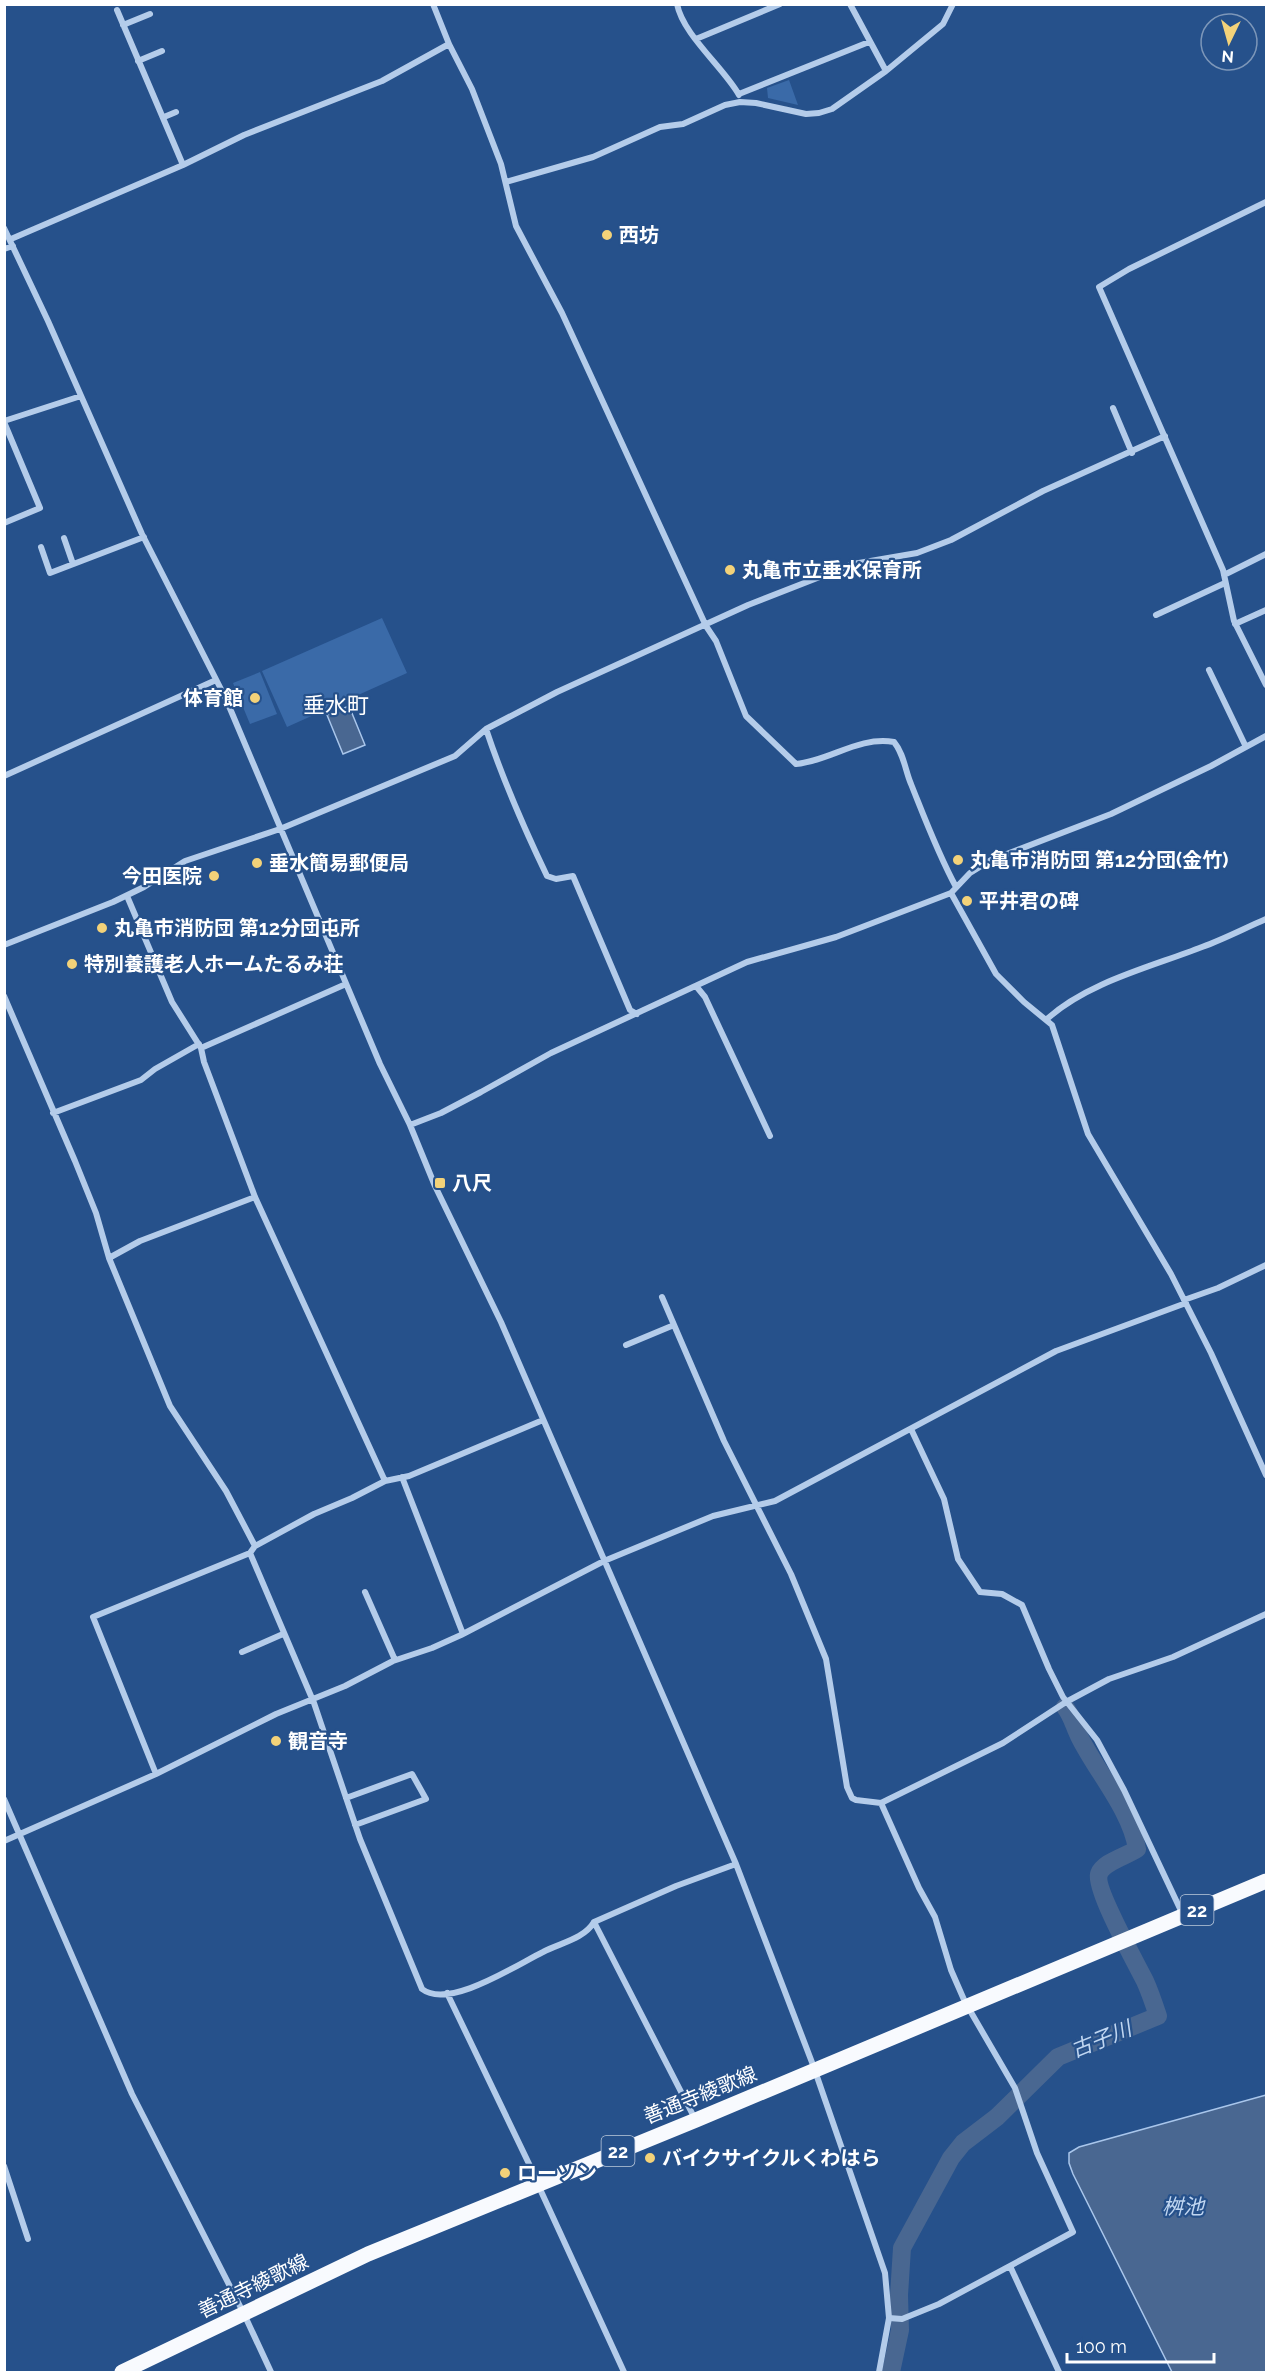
<svg xmlns="http://www.w3.org/2000/svg" width="1271" height="2377" font-family="Raleway,'Noto Sans JP',sans-serif">
  <style>
    .green { fill: #3a6aa8 }
    .water { fill: #496791; stroke: #a9c6eb; stroke-width: 1.5 }
    .lines { fill: none; stroke-linecap: round; stroke-linejoin: round }
    .river { stroke: #496791; stroke-width: 18 }
    .street { stroke: #b4ccea; stroke-width: 6 }
    .primary { stroke: #f8fafe; stroke-width: 15 }
    .poi-dot { fill: #f3d279; stroke: #26518b; stroke-width: 2 }
    .labels { text-anchor: middle; dominant-baseline: central; stroke-width: 4.5; stroke-linejoin: round; paint-order: stroke }
    .shield { fill: #26518b; stroke: #becbdc; stroke-width: 1.5 }
    .shield-label { font-size: 18px; font-weight: bold; fill: #fff }
    .poi-label { font-size: 20px; font-weight: bold; fill: #fff; stroke: #26518b; text-anchor: start }
    .street-label { font-size: 20px; fill: #fff; stroke: #26518b }
    .water-label { font-size: 21px; font-style: italic; fill: #c0d6f1; stroke: #26518b }
    .quarter-label { font-size: 22px; fill: #fff; stroke: #26518b }
  </style>
  <rect width="100%" height="100%" fill="#26518b"/>
  <path class="green" d="M789,80L798,105L768,98L767,88Z
    M382,618L407,673L287,727L262,671Z
    M260,672L277,714L250,724L233,683Z"/>
  <path class="water" d="M349,706L365,745L343,754L327,715Z
    M1266,2095V2372H1172L1073,2174L1069,2163V2153L1079,2147Z"/>
  <g class="lines">
    <path class="river" d="M891,2372L900,2330L899,2295L902,2248L951,2158L963,2143L997,2117L1058,2057L1158,2016C1154,2004 1150,1992 1145,1981C1137,1965 1094,1888 1099,1874C1103,1862 1127,1856 1137,1849C1131,1810 1096,1771 1079,1736C1074,1726 1072,1716 1065,1707"/>
    <path class="street" d="M433,4L449,44L472,89L501,164L516,226L562,313L706,626L716,641L746,716L796,764C830,761 858,736 894,742C904,754 905,770 911,784C925,819 938,854 956,887
      M677,4C683,35 724,68 739,95
      M850,4L886,71
      M117,10L183,165
      M123,25L150,14
      M696,39L780,4
      M138,61L162,51
      M739,94L869,42
      M164,117L176,112
      M506,182L593,157L660,127L683,124L725,105L740,102L756,103L806,114L819,113L832,109L886,71L943,24L953,4
      M1266,202L1129,269L1099,287L1223,570L1234,621L1266,685
      M4,228L48,321L142,534L226,699L380,1064L410,1125L435,1186L501,1322L736,1864L813,2065L885,2273L889,2318L879,2372
      M11,239L183,165L244,135L382,81L449,44
      M4,249L13,246
      M1113,408L1132,453
      M4,421L81,396
      M4,422L40,508L4,523
      M64,538L73,564
      M41,547L50,573L144,537
      M1224,575L1266,554
      M1156,615L1225,583
      M1235,624L1266,610
      M1209,670L1246,747
      M486,729C503,780 524,828 547,876L556,879L573,876L630,1010L637,1014
      M4,776L216,680
      M951,893L996,974L1024,1002L1052,1025L1088,1134L1171,1274L1211,1353L1266,1475
      M127,896L172,1002L201,1048L204,1062L255,1197L385,1481
      M4,945L113,902L144,887L185,861L280,829L455,756L486,729L557,692L748,605L853,564L917,553L951,540L1043,491L1165,436
      M696,986L705,997L770,1136
      M4,996L75,1161L96,1213L109,1258L170,1406L226,1491L255,1546
      M1047,1019C1088,982 1151,967 1202,947C1224,939 1245,928 1266,919
      M201,1048L346,984
      M53,1113L141,1080L155,1069L199,1044
      M410,1125L441,1113L481,1092L551,1053L747,962L836,937L951,893L970,873L991,860L1111,814L1211,766L1266,736
      M109,1258L140,1241L255,1197
      M662,1297L724,1441L791,1574L826,1659L847,1787L852,1798L856,1800L881,1803L1003,1743L1066,1702L1109,1679L1173,1657L1266,1614
      M1184,1300L1218,1288L1266,1265
      M626,1345L674,1325
      M911,1429L944,1499L958,1559L980,1592L1002,1594L1022,1605L1049,1669L1063,1697L1097,1740L1124,1790L1183,1915
      M402,1477L463,1634
      M250,1553L314,1703L360,1839L422,1989C449,2010 518,1964 543,1952C560,1943 584,1939 594,1922L676,1886L736,1864
      M365,1592L395,1660
      M242,1652L283,1634
      M156,1774L93,1617L250,1553L255,1546L314,1514L352,1498L385,1481L409,1476L543,1420
      M346,1798L412,1774L426,1799L355,1825
      M4,1799L132,2094L244,2314L271,2372
      M881,1803L919,1888L935,1917L951,1970L965,2002L1015,2088L1037,2153L1073,2232L939,2304L902,2319L889,2318
      M4,1841L156,1774L276,1714L345,1686L393,1661L432,1648L461,1635L604,1561L713,1516L775,1501L1056,1351L1186,1303
      M594,1922L695,2119
      M447,1993L531,2168L541,2182L540,2189L624,2372
      M4,2166L28,2239
      M1010,2266L1059,2372"/>
    <path class="primary" d="M122,2372L368,2254L696,2120L1266,1881"/>
  </g>
  <g class="poi-dot">
    <circle cx="607" cy="235" r="6"/>
    <circle cx="730" cy="570" r="6"/>
    <circle cx="255" cy="698" r="6"/>
    <circle cx="958" cy="860" r="6"/>
    <circle cx="257" cy="863" r="6"/>
    <circle cx="214" cy="876" r="6"/>
    <circle cx="967" cy="901" r="6"/>
    <circle cx="102" cy="928" r="6"/>
    <circle cx="72" cy="964" r="6"/>
    <rect x="434" y="1177" width="12" height="12" rx="3"/>
    <circle cx="276" cy="1741" r="6"/>
    <circle cx="650" cy="2158" r="6"/>
    <circle cx="505" cy="2173" r="6"/>
  </g>
  <g class="labels">
    <g class="shield">
      <rect x="1180.5" y="1895" width="33" height="30" rx="4.5"/>
      <rect x="601.5" y="2136" width="33" height="30" rx="4.5"/>
    </g>
    <g class="shield-label">
      <text x="1197" y="1910">22</text>
      <text x="618" y="2151">22</text>
    </g>
    <g class="poi-label">
      <text x="619" y="235">西坊</text>
      <text x="742" y="570">丸亀市立垂水保育所</text>
      <text x="243" y="698" text-anchor="end">体育館</text>
      <text x="970" y="860">丸亀市消防団 第12分団(金竹)</text>
      <text x="269" y="863">垂水簡易郵便局</text>
      <text x="202" y="876" text-anchor="end">今田医院</text>
      <text x="979" y="901">平井君の碑</text>
      <text x="114" y="928">丸亀市消防団 第12分団屯所</text>
      <text x="84" y="964">特別養護老人ホームたるみ荘</text>
      <text x="452" y="1183">八尺</text>
      <text x="288" y="1741">観音寺</text>
      <text x="662" y="2158">バイクサイクルくわはら</text>
      <text x="517" y="2173">ローソン</text>
    </g>
    <g class="street-label">
      <text transform="translate(700 2095) rotate(-22)">善通寺綾歌線</text>
      <text transform="translate(253 2286) rotate(-26)">善通寺綾歌線</text>
    </g>
    <g class="water-label">
      <text transform="translate(1101 2039) rotate(-22)">古子川</text>
      <text x="1183" y="2206">桝池</text>
    </g>
    <g class="quarter-label">
      <text x="336" y="705">垂水町</text>
    </g>
  </g>
  <rect width="1271" height="2377" fill="none" stroke="#ffffff" stroke-width="12"/>
  <g transform="translate(1229 42) rotate(185)"><circle r="28" fill="#26518b" stroke="#7d97b9" stroke-width="1.5"/>
  <path d="M0-4.5L10 22L0 15L-10 22Z" fill="#f3d279"/>
  <text y="-9" font-size="16" font-weight="bold" text-anchor="middle" fill="#ffffff">N</text>
  </g>
  <path d="M1067 2353v9h147v-9" fill="none" stroke="#ffffff" stroke-width="3"/>
  <text x="1076" y="2353" font-size="18" fill="#ffffff" stroke="#26518b" stroke-width="4.5" paint-order="stroke">100 m</text>
</svg>
